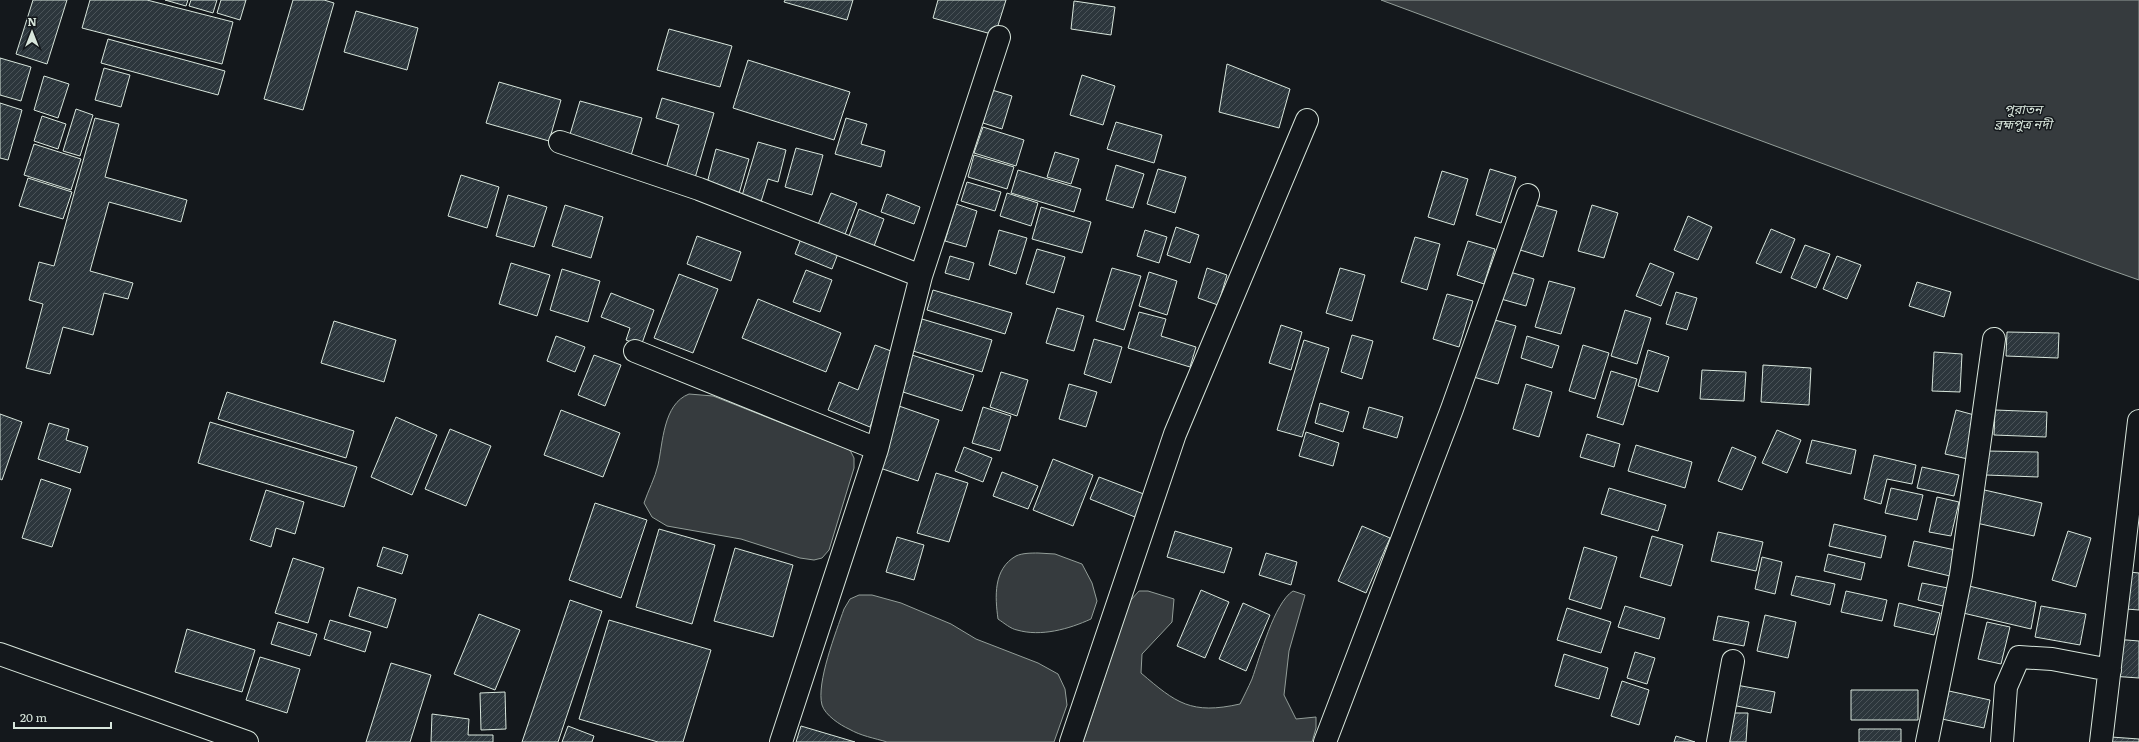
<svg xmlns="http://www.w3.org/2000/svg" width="2139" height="742" font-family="Literata,'Noto Sans Bengali',serif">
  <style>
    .water { fill: #363b3e; stroke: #939e99 }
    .building { fill: url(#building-hatch); stroke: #d8e6dc }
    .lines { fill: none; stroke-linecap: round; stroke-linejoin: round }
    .street-casing { stroke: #d8e6dc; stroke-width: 24 }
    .highway-casing { stroke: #d8e6dc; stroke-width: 24 }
    .street { stroke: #14181c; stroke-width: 22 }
    .highway { stroke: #14181c; stroke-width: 22 }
    .labels { text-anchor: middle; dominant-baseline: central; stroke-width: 3; stroke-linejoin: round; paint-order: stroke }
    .water-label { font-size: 13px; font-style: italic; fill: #d8e6dc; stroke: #14181c }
  </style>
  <defs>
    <pattern id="building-hatch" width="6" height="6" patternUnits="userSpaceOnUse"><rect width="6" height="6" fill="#2c363c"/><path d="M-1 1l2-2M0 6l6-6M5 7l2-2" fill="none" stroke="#4a5358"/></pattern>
  </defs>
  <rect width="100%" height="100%" fill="#14181c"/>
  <path class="water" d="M1381,0H2139V280L2102,267Z
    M689,394L713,396L850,450L854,458V468L829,550L822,558L814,560L800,558L741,539L667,526L652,517L644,503C648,491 655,478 658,465C663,443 663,404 689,394Z
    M1038,553L1055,554L1082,564L1092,583L1097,601L1091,619C1069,629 1041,637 1017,630C1011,629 1004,623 998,619C995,597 993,569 1016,556C1022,553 1032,553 1038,553Z
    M1139,591H1148L1174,599L1172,622L1142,654L1141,673C1176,703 1191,715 1240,704C1244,696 1248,688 1252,679C1260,657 1274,603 1293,591L1305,595L1289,651L1284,695L1296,719L1316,717V728L1312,742H1083L1130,601Z
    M859,595H872L901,603L951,624L976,639L1038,663L1058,674L1065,689L1067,705L1054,742H887C874,738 861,736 849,729C840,725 825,715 822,705C816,683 836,632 844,609L850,599Z"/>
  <path class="building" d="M33,0H67L47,64L16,54Z
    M90,0H147L233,22L222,64L82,28Z
    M165,0H188L186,6Z
    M191,0H217L213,13L189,6Z
    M221,0H246L240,20L217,13Z
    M293,0H324L334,3L303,110L264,99Z
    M785,0H853L847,20L784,2Z
    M938,0H1006L995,35L933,18Z
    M1074,1L1115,7L1111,35L1071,29Z
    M356,11L418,28L407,70L344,52Z
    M669,29L732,46L720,87L657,70Z
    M108,39L225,71L218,95L101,63Z
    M0,58L31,67L21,101L0,95Z
    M748,60L850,92L834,140L733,108Z
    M1227,64L1290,89L1279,128L1219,112Z
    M104,68L130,75L121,107L95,100Z
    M1082,75L1115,86L1103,125L1070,115Z
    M44,76L69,84L58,118L34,110Z
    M499,82L561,100L549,141L486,123Z
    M992,90L1012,96L1002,129L983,123Z
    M662,98L714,113L695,178L666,169L679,125L656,118Z
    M580,101L642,118L630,159L568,141Z
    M0,103L22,110L8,160L0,158Z
    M76,109L93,115L80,156L63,151Z
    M42,116L66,124L58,149L34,141Z
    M95,118L119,124L105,177L187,200L181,222L109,202L90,271L133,283L128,299L104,293L93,335L63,327L50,374L26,368L43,304L29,300L39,262L54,266Z
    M846,118L867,124L861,144L885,151L881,167L835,154Z
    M1116,122L1162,135L1154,163L1107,149Z
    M983,127L1024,140L1016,166L974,153Z
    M758,142L786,150L778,182L768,179L760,205L741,199Z
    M34,144L81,159L71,190L24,175Z
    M796,148L823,155L812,195L785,187Z
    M716,149L749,159L738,197L706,187Z
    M1055,152L1079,159L1071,184L1047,177Z
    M974,155L1014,167L1007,189L968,177Z
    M1116,165L1144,174L1133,208L1106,200Z
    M1158,169L1186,177L1175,213L1147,204Z
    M1490,169L1516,177L1501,223L1476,215Z
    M1018,170L1081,189L1074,212L1011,193Z
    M1442,171L1468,179L1454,225L1428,217Z
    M461,175L499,187L487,228L448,216Z
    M28,178L72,192L63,219L19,206Z
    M967,182L1001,192L995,211L961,201Z
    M831,193L857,203L844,237L817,227Z
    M1007,193L1038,203L1031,226L1000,216Z
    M887,194L920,207L914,224L881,212Z
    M508,195L547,207L534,247L496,236Z
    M956,204L977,211L966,247L945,241Z
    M1531,204L1557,211L1543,257L1517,249Z
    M565,205L603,217L591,258L552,246Z
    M1592,205L1618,213L1604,258L1578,251Z
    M1041,207L1091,222L1082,253L1032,239Z
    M859,209L884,219L873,249L848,239Z
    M1688,216L1712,227L1698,260L1674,250Z
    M1176,227L1199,235L1190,263L1167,255Z
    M1771,229L1795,239L1781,273L1756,263Z
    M999,230L1027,238L1016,274L989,265Z
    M1145,230L1167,237L1159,263L1137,256Z
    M697,236L741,252L731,281L687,264Z
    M802,236L839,251L832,269L795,254Z
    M1415,237L1440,244L1427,290L1401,282Z
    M1468,241L1495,249L1484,284L1457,275Z
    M1805,245L1830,254L1816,288L1791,278Z
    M1037,249L1065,257L1054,293L1026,284Z
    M950,256L974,263L969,280L945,273Z
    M1837,256L1861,265L1847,299L1823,289Z
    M511,263L550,275L537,316L499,304Z
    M1650,263L1674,273L1661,306L1636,296Z
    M1112,268L1141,276L1124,330L1096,321Z
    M1207,268L1227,275L1218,305L1198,298Z
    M1340,268L1365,275L1352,321L1326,313Z
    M562,269L600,281L588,322L550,310Z
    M806,270L832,280L820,312L793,302Z
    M1149,272L1177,281L1167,315L1139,306Z
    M1510,272L1534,279L1526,306L1501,299Z
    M679,274L718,289L693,353L654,338Z
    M1549,281L1575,288L1561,334L1535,327Z
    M1917,282L1951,292L1944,317L1909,306Z
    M933,290L1012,313L1005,334L927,310Z
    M1676,292L1697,298L1687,330L1666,324Z
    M611,293L654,310L641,346L626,340L630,328L601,317Z
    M1447,294L1473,301L1459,347L1433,339Z
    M758,299L841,333L826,372L742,338Z
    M1057,308L1084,316L1074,351L1046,343Z
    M1625,310L1651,318L1637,364L1611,356Z
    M1139,312L1166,319L1161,336L1196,347L1190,367L1128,348Z
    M1488,318L1516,326L1498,384L1470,376Z
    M922,319L992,340L982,372L913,351Z
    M334,321L396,340L384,382L321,363Z
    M1281,325L1302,332L1291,370L1269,363Z
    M2007,332L2059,333L2058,358L2006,356Z
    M1352,335L1373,341L1362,379L1341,372Z
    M556,336L585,347L575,372L547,361Z
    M1527,336L1559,346L1552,368L1521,358Z
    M1094,339L1122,347L1111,383L1084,374Z
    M1304,340L1329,348L1302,437L1277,430Z
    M875,345L899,354L870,427L828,410L839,382L858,390Z
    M1583,345L1609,353L1595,399L1569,391Z
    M1648,350L1669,357L1658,392L1638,386Z
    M1934,352L1962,354L1960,392L1932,391Z
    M594,355L621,365L605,406L578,395Z
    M912,355L974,375L962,411L900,391Z
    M1763,365L1811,368L1809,405L1761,402Z
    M1702,370L1746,372L1744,401L1700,399Z
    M1611,371L1637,379L1623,425L1597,417Z
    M1001,372L1028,380L1017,416L990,407Z
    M1069,384L1097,392L1086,427L1059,419Z
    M1526,384L1552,392L1539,437L1513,429Z
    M227,392L354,431L346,458L218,419Z
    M1320,403L1349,412L1343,432L1315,423Z
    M899,406L939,420L918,481L877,467Z
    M983,407L1011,416L1000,451L972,443Z
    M1369,407L1403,417L1397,438L1363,428Z
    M561,410L620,433L603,477L544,455Z
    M1956,410L1978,416L1968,459L1945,454Z
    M1995,410L2047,412L2046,437L1994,435Z
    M0,414L22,422L2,480L0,479Z
    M396,417L437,435L412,495L371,477Z
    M210,422L357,467L344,507L198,463Z
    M49,423L69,429L66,440L88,447L80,473L38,459Z
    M450,429L491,446L466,506L425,489Z
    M1777,430L1801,440L1787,473L1762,463Z
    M1306,432L1339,443L1333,466L1299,456Z
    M1587,434L1620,444L1614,467L1580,457Z
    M1812,440L1856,450L1851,474L1806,463Z
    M1636,445L1692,462L1685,488L1628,471Z
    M964,447L992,458L983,482L955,471Z
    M1732,447L1756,457L1742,490L1718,481Z
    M1987,451L2038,452V477L1986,475Z
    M1874,455L1916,465L1912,484L1887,479L1881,504L1864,499Z
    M1053,459L1093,475L1073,526L1033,510Z
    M1922,467L1959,475L1954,496L1917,488Z
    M1002,472L1038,486L1028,509L993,496Z
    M936,473L968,483L949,542L917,533Z
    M1099,477L1149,496L1140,519L1090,499Z
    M41,479L71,489L52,547L22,538Z
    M1609,488L1666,505L1658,531L1601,514Z
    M1891,488L1923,495L1917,520L1885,513Z
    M1980,489L2042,503L2034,536L1972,522Z
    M266,490L304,502L295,534L276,528L271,547L250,540Z
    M1937,497L1959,502L1951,536L1929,532Z
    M595,503L647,520L621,598L569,580Z
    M1834,524L1886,536L1881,558L1829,546Z
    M1362,526L1390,538L1366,593L1338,581Z
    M659,529L715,545L692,624L636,607Z
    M1175,531L1232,548L1224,573L1167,557Z
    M2068,531L2091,538L2076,587L2052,580Z
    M1718,532L1763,542L1756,571L1711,561Z
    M1652,536L1683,545L1671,586L1640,577Z
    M897,537L924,545L914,580L886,572Z
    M1914,541L1955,550L1950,576L1908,566Z
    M383,547L408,555L402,574L377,566Z
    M1584,547L1617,557L1601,609L1569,599Z
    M735,548L793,565L773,637L714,621Z
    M1266,553L1297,562L1291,585L1259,575Z
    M1828,554L1865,563L1861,580L1824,571Z
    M1762,557L1782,562L1775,594L1755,589Z
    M293,558L324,568L308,623L275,613Z
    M2129,572L2139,573V610L2126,609Z
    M1796,576L1835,584L1830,605L1791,595Z
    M1922,583L1948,588L1943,606L1918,600Z
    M1969,586L2036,602L2031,629L1963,613Z
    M358,587L396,599L387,628L349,616Z
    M1201,590L1229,602L1205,658L1177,646Z
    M1846,591L1887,600L1882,621L1841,612Z
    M570,600L602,611L558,742H522Z
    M1243,603L1270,615L1246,671L1219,659Z
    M1899,603L1940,613L1934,635L1894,626Z
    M1625,606L1665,618L1659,639L1618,627Z
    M2041,606L2086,614L2080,645L2035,637Z
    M1567,608L1611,622L1601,653L1557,640Z
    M479,614L520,630L495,690L454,674Z
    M1765,615L1796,622L1788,658L1757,651Z
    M1718,616L1749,622L1744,646L1713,640Z
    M330,620L371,632L365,652L324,639Z
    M609,620L711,650L683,742H658L579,719Z
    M278,622L317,634L310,656L271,644Z
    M1987,622L2010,627L2001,664L1978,659Z
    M187,629L255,650L242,692L175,672Z
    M2114,639L2139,641V678L2111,676Z
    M1635,652L1655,658L1647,684L1627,678Z
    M1564,654L1608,668L1599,699L1555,686Z
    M260,657L300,669L287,713L246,700Z
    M391,663L431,675L410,742H366Z
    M1622,681L1649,690L1639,725L1611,716Z
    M1736,685L1775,692L1771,713L1732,705Z
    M1851,690H1918V720H1851Z
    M1949,691L1990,700L1984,728L1942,719Z
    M505,692L506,729L481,730L480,693Z
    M1729,713H1748L1746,742H1728Z
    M432,714L469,719L468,735H493V742H431Z
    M568,726L594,736L592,742H562Z
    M801,726L855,742H796Z
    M1859,729H1901V742H1859Z
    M1676,736L1695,742H1674Z
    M2111,737L2139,739V742H2111Z"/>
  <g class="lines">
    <defs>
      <path id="street" d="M560,142L699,189L921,276
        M635,351L877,449
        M781,742L877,449L921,276L999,37
        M1071,742L1175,434L1307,120
        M1325,742L1452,409L1528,195
        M1718,742L1733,661
        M1927,742L1961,575L1994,339
        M2002,742L2006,687L2019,657L2052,659L2110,670
        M2101,742L2139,421"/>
      <path id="highway" d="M0,654L247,742"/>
    </defs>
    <use href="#street" class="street-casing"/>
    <use href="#highway" class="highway-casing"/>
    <use href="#street" class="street"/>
    <use href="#highway" class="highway"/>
  </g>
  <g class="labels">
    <g class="water-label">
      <text x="2023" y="108">পুরাতন<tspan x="2023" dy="15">ব্রহ্মপুত্র নদী</tspan></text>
    </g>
  </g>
  <g transform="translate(32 32)" stroke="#14181c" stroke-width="3" paint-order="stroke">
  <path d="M0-3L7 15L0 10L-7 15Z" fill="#d8e6dc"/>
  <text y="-6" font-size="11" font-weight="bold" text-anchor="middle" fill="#d8e6dc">N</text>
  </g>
  <path d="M14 722v6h97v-6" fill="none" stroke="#d8e6dc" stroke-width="2"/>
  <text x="20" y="722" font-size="12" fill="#d8e6dc" stroke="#14181c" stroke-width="3" paint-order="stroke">20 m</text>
</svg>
